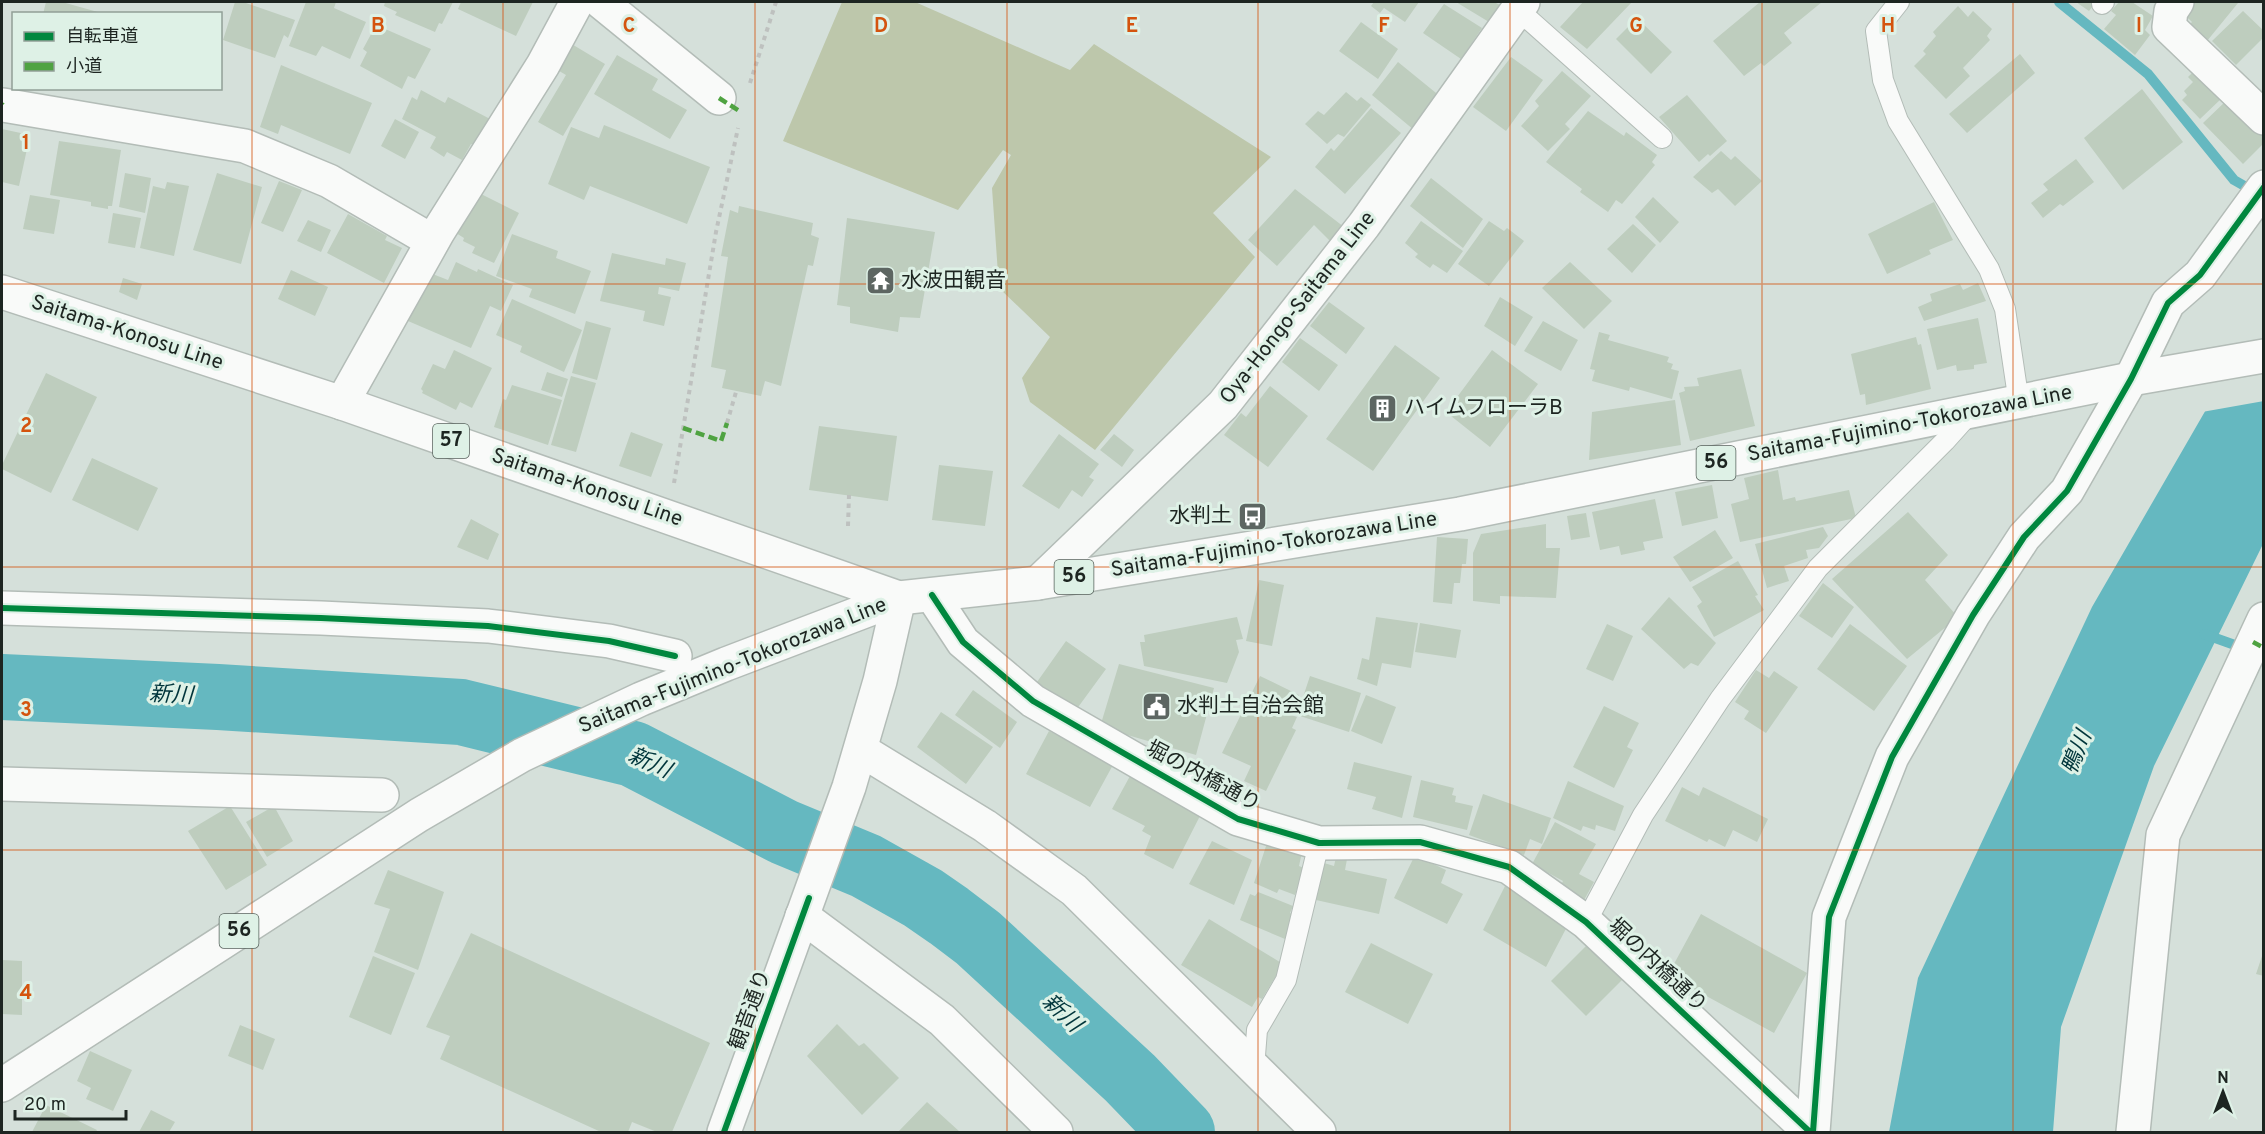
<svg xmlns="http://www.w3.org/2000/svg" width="2265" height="1134" font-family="Overpass,'Noto Sans JP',sans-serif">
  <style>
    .green { fill: #bdc7ab }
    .water { fill: #65b8c0 }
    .pier { fill: #d5e0da }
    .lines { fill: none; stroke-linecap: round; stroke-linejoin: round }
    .stream { stroke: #65b8c0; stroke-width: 10 }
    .river { stroke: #65b8c0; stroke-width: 66 }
    .building { fill: #becdbe }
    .lane-casing { stroke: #b3bcb7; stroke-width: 22 }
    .street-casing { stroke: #b3bcb7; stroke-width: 36 }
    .secondary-casing { stroke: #b3bcb7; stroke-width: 36 }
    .primary-casing { stroke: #b3bcb7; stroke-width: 36 }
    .path { stroke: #bec1bf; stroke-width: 4; stroke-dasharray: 4.5 4.5; stroke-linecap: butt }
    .lane { stroke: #f9faf9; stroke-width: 20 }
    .street { stroke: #f9faf9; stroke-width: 33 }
    .secondary { stroke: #f9faf9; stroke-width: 33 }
    .primary { stroke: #f9faf9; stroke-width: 33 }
    .quiet { stroke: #4fa341; stroke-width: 4.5; stroke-dasharray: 9 4.5; stroke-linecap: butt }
    .cycleway-casing { stroke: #def1e6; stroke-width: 10 }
    .cycleway { stroke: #00873e; stroke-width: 6 }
    .grid { fill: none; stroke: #d4540e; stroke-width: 1.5; stroke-opacity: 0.55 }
    .labels { text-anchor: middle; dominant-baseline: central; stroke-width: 6; stroke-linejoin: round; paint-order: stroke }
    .shield { fill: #def1e6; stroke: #57625c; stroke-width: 1.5 }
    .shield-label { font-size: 20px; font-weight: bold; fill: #1d2521 }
    .poi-label { font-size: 21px; fill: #1d2521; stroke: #def1e6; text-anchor: start }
    .street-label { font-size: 21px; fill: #1d2521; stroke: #def1e6 }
    .water-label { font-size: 22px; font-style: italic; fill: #00353b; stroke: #def1e6 }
    .grid-label { font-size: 20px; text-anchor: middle; font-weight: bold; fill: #d4540e; stroke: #def1e6; stroke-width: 6; stroke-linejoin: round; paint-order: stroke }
  </style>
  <rect width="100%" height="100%" fill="#d5e0da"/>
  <path class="green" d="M842,2H915L1070,70L1094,44L1271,157L1213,213L1255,257L1095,450L1030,402L1022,378L1050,337L999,288L992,188L1011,155L1003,150L958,210L783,141Z"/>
  <path class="water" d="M2263,311V544L2154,766L2061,1027L2053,1132H1889L1918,978L2092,607Z"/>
  <path class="pier" d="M2263,311L2264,401L2202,412L2260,312Z"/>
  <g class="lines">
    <path class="stream" d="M2059,2L2148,74L2234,180L2255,192
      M2204,634L2246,649"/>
    <path class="river" d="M2,687L218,697L461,712L633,754L784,832L866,866L923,898L949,916L978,938L1130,1078L1182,1132"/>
  </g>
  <path class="building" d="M46,2H62L105,14H43Z
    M235,2H243L295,20L288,38L284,35L275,58L223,40Z
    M306,2H336L334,8L366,22L350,59L322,46L316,56L289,46Z
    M385,2H453L442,24L439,23L435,32L395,15L397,12L384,6Z
    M461,2H533L516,36L458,9Z
    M1374,2H1419L1405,22L1384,8L1380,13L1371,6Z
    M1456,2H1494L1500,5L1489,22Z
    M1583,2H1632L1587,49L1560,27Z
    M1760,2H1822L1784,33L1792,43L1764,66L1761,63L1744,76L1713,41Z
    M2076,2H2096L2089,11Z
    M2119,2H2132L2153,16L2145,30L2150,35L2135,55L2104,29L2116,15L2111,11Z
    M2193,2H2236L2238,3L2207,41L2189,25L2192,22L2182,12Z
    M1444,4L1482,28L1461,59L1423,33Z
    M1958,6L1968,17L1973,11L1992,29L1987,36L1990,40L1963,68L1970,76L1946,99L1914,66L1926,54L1923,51L1936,36L1933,32Z
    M2243,11L2264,31V37L2236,65L2212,41Z
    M1637,18L1672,52L1651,74L1616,39Z
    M1361,22L1398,49L1378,79L1339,51Z
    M376,25L431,49L415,79L408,76L402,89L360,66L367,52L363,49Z
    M570,43L605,64L563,136L538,122L566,75L554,68Z
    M2020,54L2035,73L1967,133L1949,114Z
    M617,55L658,79L652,90L687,110L670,139L594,94Z
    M1511,57L1543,80L1506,131L1473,107Z
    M1398,62L1441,97L1414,130L1372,95Z
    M281,65L372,103L350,154L281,125L278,134L260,127Z
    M2195,70L2222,98L2200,119L2182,100L2187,95L2184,91L2193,82L2188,77Z
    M1562,71L1591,96L1565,124L1570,129L1548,151L1521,126L1539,106L1535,101Z
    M2142,89L2183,142L2123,190L2084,138Z
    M421,90L445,103L448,97L492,120L478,146L471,144L462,160L447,152L444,157L430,148L436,137L402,119L412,97L417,100Z
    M1346,92L1357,101L1361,97L1371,105L1344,137L1338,134L1327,144L1305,124L1318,111L1324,115Z
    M1687,95L1727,141L1710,156L1708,154L1699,162L1659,117Z
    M2228,99L2264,135V143L2243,164L2203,123Z
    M1371,108L1401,133L1345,194L1315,167L1331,148L1334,151Z
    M1588,111L1624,136L1626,132L1657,155L1652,162L1655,165L1622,204L1616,200L1608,212L1580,192L1582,189L1546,162Z
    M395,119L419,132L405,159L381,146Z
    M604,125L710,167L687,224L590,186L584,200L548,184L571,127L599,138Z
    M2,129L30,135L19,186L2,182Z
    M59,141L121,150L112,206H108V209L91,206V202L50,195Z
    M1721,151L1731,160L1735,156L1762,181L1735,206L1718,189L1712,193L1693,177Z
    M2076,159L2094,182L2063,206L2060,204L2043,218L2031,203L2048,190L2043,184Z
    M125,173L151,178L145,213L119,207Z
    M217,173L262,187L241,264L193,250Z
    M1431,178L1483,219L1463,248L1410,206Z
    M279,181L302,190L283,232L261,223Z
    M167,182L189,186L174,256L140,248L153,186L165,189Z
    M1295,189L1344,227L1332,243L1314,225L1277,266L1248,240Z
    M477,192L519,213L494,263L472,253L475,247L463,241L464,238L456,233Z
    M30,195L60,200L54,234L23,229Z
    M1653,197L1679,222L1660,243L1635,217Z
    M1934,202L1953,240L1929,250L1931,254L1887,274L1868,234Z
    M739,206L813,223L811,235L819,238L813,266L808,265L781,386L765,381L761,396L722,388L726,370L711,367L728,257L721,256L730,210L738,213Z
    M113,213L141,218L135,248L108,243Z
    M348,214L387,236L385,240L402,248L384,283L327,253Z
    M847,218L935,232L920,318L900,317L898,332L850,323V307L837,305Z
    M308,220L331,230L321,252L297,241Z
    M1421,221L1463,251L1447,273L1433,264L1430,268L1415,257L1418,254L1405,243Z
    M1489,221L1504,231L1507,228L1524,241L1489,286L1458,264Z
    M1633,224L1656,245L1632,273L1607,249Z
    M512,234L558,251L556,258L591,271L575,314L529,297L532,289L496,276Z
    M612,253L665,265L666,258L686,263L679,291L659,287L658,294L671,297L664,326L643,321L645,311L600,301Z
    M456,262L477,272L478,269L513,285L501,311L490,306L471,348L408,321L430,273L448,280Z
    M1570,262L1612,301L1584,329L1542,288Z
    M291,270L328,287L315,316L278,299Z
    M123,278L142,284L137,300L119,292Z
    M1978,283L1986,301L1924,321L1918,307L1932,301L1930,294L1960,284L1963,290Z
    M1500,297L1533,317L1515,346L1484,326Z
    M512,299L582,330L564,372L520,352L522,346L496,335Z
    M1329,302L1365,328L1346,354L1310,326Z
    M1978,318L1987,363L1974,365V369L1957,371L1956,365L1937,370L1927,329Z
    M586,321L611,328L597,380L572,373Z
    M1543,321L1578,340L1561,371L1524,351Z
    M1599,332L1610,335L1608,340L1669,357L1667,362L1673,364L1671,369L1679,371L1672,399L1630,387L1629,391L1592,381L1595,370L1590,369Z
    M1916,337L1918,345L1921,344L1931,389L1866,405L1865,394L1860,395L1851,354Z
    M1300,338L1338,365L1319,391L1282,362Z
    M1395,345L1440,378L1373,471L1326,439Z
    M454,350L492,368L472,408L460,402L456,410L422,393L423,391L421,389L433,364L445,369Z
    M1492,350L1538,384L1490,447L1446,412Z
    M1741,369L1755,426L1690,441L1679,393L1685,391L1684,387L1699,386L1697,378Z
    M547,372L568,379L562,397L541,390Z
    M46,373L97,397L51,493L2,469V465Z
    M571,376L596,383L576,452L551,445Z
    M512,385L562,400L548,445L494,427L503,399L506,400Z
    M1270,386L1308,416L1268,467L1224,435L1241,413L1246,417Z
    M1675,400L1681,445L1589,460L1592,412Z
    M819,426L897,436L888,501L809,490Z
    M631,432L663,444L651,477L619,466Z
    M1059,434L1099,464L1089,477L1094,480L1082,497L1072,490L1059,509L1022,486Z
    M1114,434L1134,450L1122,467L1100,450Z
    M92,458L158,488L138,531L72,500Z
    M939,465L993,471L985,526L932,520Z
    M1778,470L1783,500L1795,497L1796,501L1849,490L1856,518L1740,542L1731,504L1749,499L1744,478Z
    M1712,485L1718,518L1682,526L1675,492Z
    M1655,499L1663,538L1643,542L1645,550L1621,555L1619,546L1600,550L1592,512Z
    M1908,512L1948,555L1925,580L1958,617L1907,659L1832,579Z
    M1586,513L1590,537L1571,540L1567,516Z
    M471,519L499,534L488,560L457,547Z
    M1546,524V548H1560L1556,598L1500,596V604L1473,601V553L1481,534Z
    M1823,527L1828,536L1819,548L1806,550L1808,558L1784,566L1789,581L1767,588L1755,544Z
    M1715,530L1733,558L1690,582L1673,557Z
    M1437,537L1468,539L1466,564H1462L1460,583H1454L1452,604L1433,602Z
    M1738,561L1758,595L1755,596L1764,610L1714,637L1697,606L1702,602L1692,587Z
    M1259,580L1284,585L1272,646L1246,641Z
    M1823,583L1854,607L1832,638L1799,616Z
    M1669,597L1716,643L1698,666L1691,663L1684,669L1641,629Z
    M1237,617L1243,639L1236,640L1239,652L1227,683L1144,666L1140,642H1145L1144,635Z
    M1376,617L1418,623L1411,668L1382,663L1377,686L1357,679L1362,658L1369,660Z
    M1420,623L1461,630L1456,658L1415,652Z
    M1607,624L1633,636L1613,681L1586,669Z
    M1850,624L1907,666L1874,711L1817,669Z
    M1066,641L1106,669L1076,710L1037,682Z
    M1119,664L1214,688L1196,755L1100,727Z
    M1756,670L1769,678L1774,671L1798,687L1766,733L1744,719L1749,711L1735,702Z
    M1260,676L1299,695L1289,714L1297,717L1292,728L1296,730L1266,791L1244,781L1251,766L1222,753Z
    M1310,676L1361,693L1349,732L1297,715Z
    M973,690L1017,722L1000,748L955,715Z
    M1366,695L1396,707L1382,744L1351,731Z
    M1604,706L1639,723L1627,747L1633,750L1614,788L1573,767Z
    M941,712L993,747L966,784L917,747Z
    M1049,731L1069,741L1071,738L1114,763L1090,807L1026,774Z
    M1354,762L1412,776L1402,818L1372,809L1376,797L1347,789Z
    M1130,776L1202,812L1173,869L1144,854L1151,836L1142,831L1145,826L1112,809Z
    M1421,780L1454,788L1452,795L1456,796L1455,802L1473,806L1467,830L1413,817Z
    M1568,781L1624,806L1615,831L1596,825L1595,830L1583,826L1581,831L1553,818Z
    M1682,787L1699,796L1703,787L1768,819L1757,842L1733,830L1725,847L1709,839L1707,842L1665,821Z
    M1483,794L1551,818L1542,844L1530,839L1524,855L1469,835Z
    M230,806L267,865L226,890L188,831Z
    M274,806L293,841L267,857L246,822Z
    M1555,822L1596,844L1579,874L1594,882L1583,902L1559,889L1563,881L1532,864Z
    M1212,841L1252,860L1234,905L1189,884Z
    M1267,843L1302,852L1299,866L1304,868L1295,895L1279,889L1277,893L1254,883Z
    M1415,855L1446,870L1441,883L1463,894L1447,924L1394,898Z
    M1336,857L1347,859L1345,870L1387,879L1379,914L1316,900L1324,863L1334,866Z
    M388,870L444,892L418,970L374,952L390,909L374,904Z
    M1505,886L1570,921L1546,967L1483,930Z
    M1258,892L1293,906L1290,913L1294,915L1285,939L1240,920L1250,894L1255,896Z
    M1701,914L1807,973L1774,1033L1668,975Z
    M1209,919L1283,964L1262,999L1258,997L1252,1007L1181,965Z
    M471,933L710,1043L672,1132H657L632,1122L628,1132H601L440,1059L450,1036L426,1027Z
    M1371,943L1433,974L1408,1024L1345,992Z
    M1588,944L1623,979L1586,1016L1551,981Z
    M2263,953H2264V976L2256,974Z
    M373,956L415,973L391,1035L349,1017Z
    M2,960L22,961V1015L2,1014Z
    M837,1024L859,1046L864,1043L899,1078L862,1115L807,1056Z
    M240,1025L275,1039L263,1070L228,1056Z
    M90,1051L132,1070L113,1111L86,1099L91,1088L77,1081Z
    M927,1102L960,1132H898Z
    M46,1105L97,1130L96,1132H32Z
    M151,1110L175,1122L169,1132H139Z"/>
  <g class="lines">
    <defs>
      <path id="lane" d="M1899,2L1876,31L1883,80L1898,121L1989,269L2005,309L2019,403
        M2102,4L2104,2
        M1517,9L1662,138
        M1586,922L1643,815L1720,699L1818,568L1945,441L1971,412
        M1254,1068L1257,1030L1286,980L1319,843"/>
      <path id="street" d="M601,2L719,98
        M2177,2L2171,11L2169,27L2264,118
        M3,105L245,146L329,181L432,241
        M342,403L438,232L543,65L577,2
        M932,595L963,642L1033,701L1238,819L1319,843L1420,842L1509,867L1586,922L1810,1132
        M2,608L321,618L488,626L609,641L675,656
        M861,750L985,826L1074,890L1319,1132
        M2,784L382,795
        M802,916L942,1020L1056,1132
        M1813,1132L1829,917L1892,757L1973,615L2024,537L2067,491L2131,379L2168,303L2200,275L2264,187
        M2133,1132L2163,835L2264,619"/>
      <path id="secondary" d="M1038,583L1223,405L1364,225L1523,2
        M724,1132L849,787L880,681L899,598"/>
      <path id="primary" d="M2,292L342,403L899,598
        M2,1085L419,815L522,755L641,699L726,664L899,598L1038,583L1460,514L2131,379L2264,356"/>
    </defs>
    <use href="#lane" class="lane-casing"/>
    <use href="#street" class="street-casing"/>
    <use href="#secondary" class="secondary-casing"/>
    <use href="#primary" class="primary-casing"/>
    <path class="path" d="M750,83L776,2
      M727,423L736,392
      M674,483L716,232L738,128
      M848,526L849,495"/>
    <use href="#lane" class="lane"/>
    <use href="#street" class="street"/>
    <use href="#secondary" class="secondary"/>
    <use href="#primary" class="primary"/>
    <path class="quiet" d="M719,98L741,112
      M2,104L3,105
      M683,428L721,441L727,423
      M2253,642L2264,648"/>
    <defs>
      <path id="cycleway" d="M932,595L963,642L1033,701L1238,819L1319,843L1420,842L1509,867L1586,922L1810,1132
        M2,608L321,618L488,626L609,641L675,656
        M724,1132L809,898
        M1813,1132L1829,917L1892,757L1973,615L2024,537L2067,491L2131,379L2168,303L2200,275L2264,187"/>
    </defs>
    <use href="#cycleway" class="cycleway-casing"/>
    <use href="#cycleway" class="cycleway"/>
  </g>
  <path class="grid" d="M252,2V1132M503,2V1132M755,2V1132M1007,2V1132M1258,2V1132M1510,2V1132M1762,2V1132M2013,2V1132M2,284H2264M2,567H2264M2,850H2264"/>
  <defs>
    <symbol id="temple-square" viewBox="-11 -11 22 22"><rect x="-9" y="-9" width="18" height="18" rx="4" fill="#5d6662" stroke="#def1e6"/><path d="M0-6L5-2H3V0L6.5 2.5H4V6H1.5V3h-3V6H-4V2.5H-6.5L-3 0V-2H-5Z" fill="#fff"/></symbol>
    <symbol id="building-square" viewBox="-11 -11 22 22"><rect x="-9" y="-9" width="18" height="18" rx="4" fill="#5d6662" stroke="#def1e6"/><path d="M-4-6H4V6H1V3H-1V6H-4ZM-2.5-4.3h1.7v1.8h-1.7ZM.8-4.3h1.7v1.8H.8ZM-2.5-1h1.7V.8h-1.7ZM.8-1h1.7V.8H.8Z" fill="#fff"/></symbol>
    <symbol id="bus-square" viewBox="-11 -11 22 22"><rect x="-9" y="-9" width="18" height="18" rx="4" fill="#5d6662" stroke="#def1e6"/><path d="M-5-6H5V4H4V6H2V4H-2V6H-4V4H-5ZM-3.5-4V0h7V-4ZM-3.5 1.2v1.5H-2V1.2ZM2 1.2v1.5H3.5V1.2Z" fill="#fff"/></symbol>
    <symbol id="civic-square" viewBox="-11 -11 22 22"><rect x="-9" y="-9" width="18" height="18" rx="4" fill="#5d6662" stroke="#def1e6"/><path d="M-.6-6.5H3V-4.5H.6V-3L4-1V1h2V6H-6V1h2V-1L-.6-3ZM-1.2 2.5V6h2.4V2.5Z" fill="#fff"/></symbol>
  </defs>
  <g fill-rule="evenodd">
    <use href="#temple-square" x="864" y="264" width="33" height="33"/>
    <use href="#building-square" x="1366" y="392" width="33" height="33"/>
    <use href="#bus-square" x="1236" y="500" width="33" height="33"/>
    <use href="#civic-square" x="1140" y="690" width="33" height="33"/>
  </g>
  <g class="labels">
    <g class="shield">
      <rect x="433" y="424" width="36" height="34" rx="4.5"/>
      <rect x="1696.5" y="446" width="39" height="34" rx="4.5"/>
      <rect x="1054.5" y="560" width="39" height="34" rx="4.5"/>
      <rect x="219.5" y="914" width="39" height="34" rx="4.5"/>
    </g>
    <g class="shield-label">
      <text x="451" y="441">57</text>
      <text x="1716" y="463">56</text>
      <text x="1074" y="577">56</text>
      <text x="239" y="931">56</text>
    </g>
    <g class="poi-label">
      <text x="901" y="281">水波田観音</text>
      <text x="1404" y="408">ハイムフローラB</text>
      <text x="1232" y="516" text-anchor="end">水判土</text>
      <text x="1177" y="706">水判土自治会館</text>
    </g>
    <g class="street-label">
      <text transform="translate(1298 308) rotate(-52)">Oya-Hongo-Saitama Line</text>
      <text transform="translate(127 333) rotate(18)">Saitama-Konosu Line</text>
      <text transform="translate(1910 424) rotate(-11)">Saitama-Fujimino-Tokorozawa Line</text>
      <text transform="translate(587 488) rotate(19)">Saitama-Konosu Line</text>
      <text transform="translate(1274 545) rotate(-9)">Saitama-Fujimino-Tokorozawa Line</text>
      <text transform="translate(733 666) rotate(-22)">Saitama-Fujimino-Tokorozawa Line</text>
      <text transform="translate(1203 777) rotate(28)">堀の内橋通り</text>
      <text transform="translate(1657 966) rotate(43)">堀の内橋通り</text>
      <text transform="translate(751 1010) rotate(-70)">観音通り</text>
    </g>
    <g class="water-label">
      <text transform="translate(171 696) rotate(3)">新川</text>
      <text transform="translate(2078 753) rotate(-68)">鴨川</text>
      <text transform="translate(649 764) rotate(24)">新川</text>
      <text transform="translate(1061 1014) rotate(43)">新川</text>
    </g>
  </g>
  <g class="grid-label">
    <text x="378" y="32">B</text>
    <text x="629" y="32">C</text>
    <text x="881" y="32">D</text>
    <text x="1132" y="32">E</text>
    <text x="1384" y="32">F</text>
    <text x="1636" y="32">G</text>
    <text x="1888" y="32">H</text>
    <text x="2139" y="32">I</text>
    <text x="26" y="149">1</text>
    <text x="26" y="432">2</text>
    <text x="26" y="716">3</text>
    <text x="26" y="999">4</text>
  </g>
  <rect width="2265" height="1134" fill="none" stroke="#1d2521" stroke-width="6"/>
  <rect x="12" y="12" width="210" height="78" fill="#def1e6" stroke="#919f97" stroke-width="1.5"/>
  <rect x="24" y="32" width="30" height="9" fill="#00873e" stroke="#919f97" stroke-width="1.5"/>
  <text x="66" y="42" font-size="18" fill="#1d2521">自転車道</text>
  <rect x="24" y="62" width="30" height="9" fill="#4fa341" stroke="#919f97" stroke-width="1.5"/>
  <text x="66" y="72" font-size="18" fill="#1d2521">小道</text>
  <g transform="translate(2223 1092)" stroke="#def1e6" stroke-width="4.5" paint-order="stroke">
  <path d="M0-4.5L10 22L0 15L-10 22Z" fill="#1d2521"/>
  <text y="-9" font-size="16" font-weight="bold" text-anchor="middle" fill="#1d2521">N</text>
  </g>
  <path d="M15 1110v9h111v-9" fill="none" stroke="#1d2521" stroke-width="3"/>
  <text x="24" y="1110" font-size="18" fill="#1d2521" stroke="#def1e6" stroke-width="4.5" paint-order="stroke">20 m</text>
</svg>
